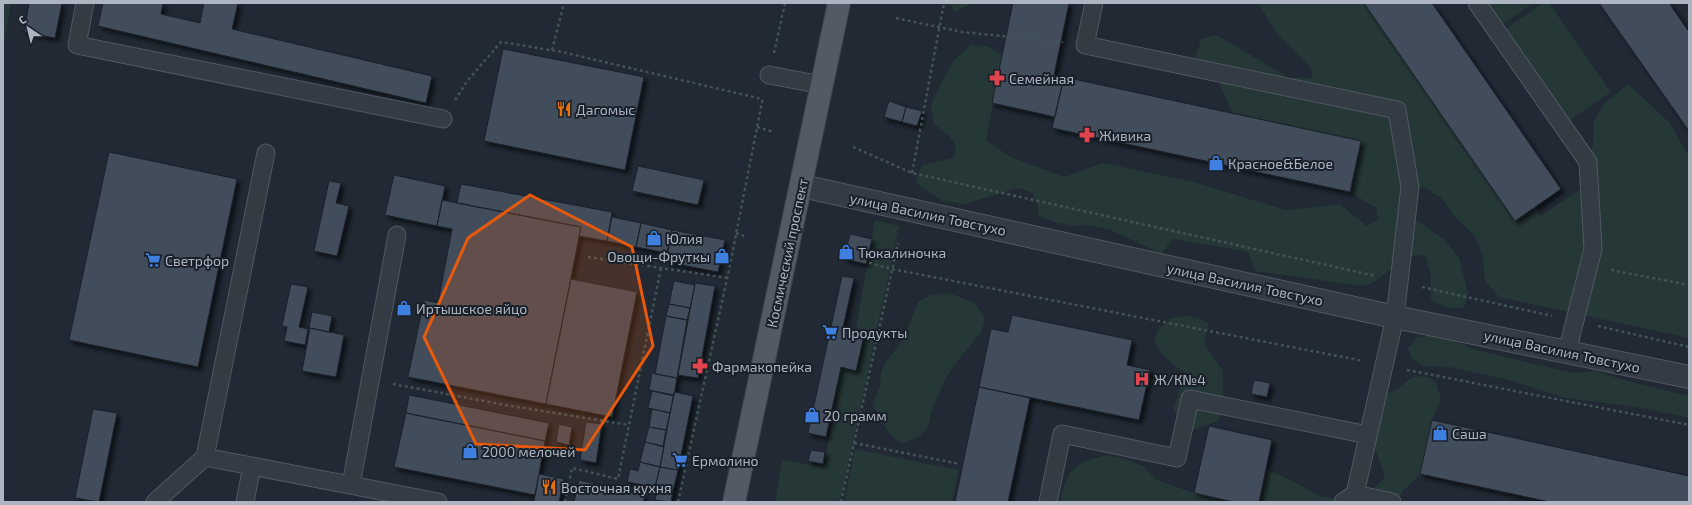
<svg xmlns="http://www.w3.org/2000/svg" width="1692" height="505" font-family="'Exo 2',sans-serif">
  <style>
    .green { fill: #253737 }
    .building { fill: #434e5c; stroke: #1b222b; filter: url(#shadow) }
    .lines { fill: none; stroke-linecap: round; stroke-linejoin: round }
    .service-casing { stroke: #515863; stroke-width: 19 }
    .minor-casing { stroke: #515863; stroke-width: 24 }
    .primary-casing { stroke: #3d444f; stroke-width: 24 }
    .path { stroke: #415355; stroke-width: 2.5; stroke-dasharray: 3 3; stroke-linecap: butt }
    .service { stroke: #333b45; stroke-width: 17 }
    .minor { stroke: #333b45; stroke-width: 22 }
    .primary { stroke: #515a65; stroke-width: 22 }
    .marked { fill: #e8590c; fill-opacity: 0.2; stroke: #e8590c; stroke-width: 3; stroke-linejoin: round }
    .labels { text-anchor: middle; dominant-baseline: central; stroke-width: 4; stroke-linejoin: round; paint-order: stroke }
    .poi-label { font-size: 14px; fill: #adb5c2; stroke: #192029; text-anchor: start }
    .street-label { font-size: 14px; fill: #adb5c2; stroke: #192029 }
  </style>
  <defs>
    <filter id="shadow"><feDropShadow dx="3.5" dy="3.5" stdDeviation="2" flood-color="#0009"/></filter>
  </defs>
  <rect width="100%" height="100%" fill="#202934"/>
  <path class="green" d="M3,3H11L3,48Z
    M950,3H971L970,5L955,12Z
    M1258,3H1364L1515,220L1537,206L1539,217L1585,186L1593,143L1594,121L1604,104L1628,84L1669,122L1689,156V338L1499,297L1485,281L1482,254L1475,236L1456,218L1441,198L1424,187L1403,193L1402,202L1417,220L1443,239L1459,257L1468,293L1465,306C1452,311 1443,307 1431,300V277L1425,255L1410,256L1371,284L1362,286L1255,271L1248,252L1173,239L1161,254L1111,230L1088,225L1076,226L1056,223L1038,215V207L1033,193L1018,188L965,204L942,201L919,185L916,179L922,165L954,158L956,145L950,137L934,124L931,105L943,80L954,60L971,45L988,46L1002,55L986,140L1009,156L1064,177L1103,163L1194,182L1286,210L1340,204L1367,226L1378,220L1376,208L1350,192L1361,141L1233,113L1219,84L1196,57L1201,39L1217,35L1289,78H1312L1311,68L1277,34Z
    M1488,3H1533L1503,24Z
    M1543,3H1549L1611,92L1568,122L1505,29Z
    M875,220L899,226L840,502H775L782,460L824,467L841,369L858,371L866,330L856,328Z
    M949,293L973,302L985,316L982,331L956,363L947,376L932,410L928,427L918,437L902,444C887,434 881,422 873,405L880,385L881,372L885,363L903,340L918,302L930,295Z
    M1190,316L1202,319L1209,324L1204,344L1223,371V403L1219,418L1216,422L1189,431L1180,424L1173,408L1186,373C1172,365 1161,356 1154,340L1159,328L1163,326L1171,318Z
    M1437,335L1477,350L1530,363L1573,373L1596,371L1624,380L1689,396V418L1637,407L1566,398L1508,380L1449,367L1423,366L1411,357L1408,348L1417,337Z
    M1420,376L1428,377L1436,382L1441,399L1432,420L1420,474L1402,492L1399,498L1403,502H1259L1266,469L1293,481L1320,496L1355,502L1374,489L1385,476L1371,438L1379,397L1396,390L1411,378Z
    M855,449L959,470L952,502H844Z
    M1106,455L1122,458L1143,466L1157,480L1194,493L1234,502H1060C1068,469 1072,464 1106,455Z"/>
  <path class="building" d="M29,3H62L55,38L24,32Z
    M103,3H163L161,14L200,23L204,3H238L232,29L432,76L426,103L98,26Z
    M1013,3H1069L1054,75L1064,77L1055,117L992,103Z
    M1364,3H1432L1561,189L1515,221Z
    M1599,3H1669L1689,32V131Z
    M503,49L644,77L625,170L484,141Z
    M1064,77L1361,141L1350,192L1052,128Z
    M889,101L906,107L902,122L884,117Z
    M906,107L922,111L917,126L902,122Z
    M109,152L237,179L198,367L69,340Z
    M638,166L704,180L698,205L632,191Z
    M394,175L445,186L437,226L385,215Z
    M329,181L341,183L336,203L349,206L337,256L314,251Z
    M461,184L612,212L607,241L579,236L581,227L457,203Z
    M442,200L581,227L546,404L408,377L424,300L438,303L452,229L437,226Z
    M612,217L641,223L636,247L607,241Z
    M641,223L672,230L667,253L636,247Z
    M672,230L725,240L718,272L666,262Z
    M850,234L872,239L866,264L844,259Z
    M842,276L854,278L843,327L865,331L856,371L841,367L826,437L808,433Z
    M571,279L637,292L612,417L546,404Z
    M674,281L695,285L690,308L669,304Z
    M695,283L715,286L698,378L678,375Z
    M291,284L308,287L299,327L308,329L305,345L284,341L287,327L282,326Z
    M669,304L690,308L687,320L666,316Z
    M312,312L332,316L329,332L309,328Z
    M1012,315L1132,340L1127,365L1150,370L1139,420L979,387L991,329L1008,332Z
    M666,316L687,320L677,378L655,374Z
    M310,328L344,335L336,377L302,371Z
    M652,373L677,378L674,395L649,390Z
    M1254,380L1270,383L1267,397L1251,394Z
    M979,387L1030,398L1008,502H955Z
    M652,391L674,396L670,413L648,408Z
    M674,392L693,396L678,470L660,467Z
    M409,395L549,423L545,441L406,413Z
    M93,409L117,413L99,502L75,498Z
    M652,409L670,413L666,430L649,427Z
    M406,413L545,441L535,495L394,467Z
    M1432,420L1689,476V502H1550L1420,474Z
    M586,422L602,424L596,463L580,460Z
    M559,424L572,427L569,445L556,442Z
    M1209,426L1272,440L1259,502H1234L1194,493Z
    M649,427L666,430L663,446L645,442Z
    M645,442L664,447L660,467L640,462Z
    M811,450L825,452L823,464L808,461Z
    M640,462L660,467L655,487L627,482L630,469L638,471Z
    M660,467L678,470L673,491L655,487Z
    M539,474L564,479L559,502H534Z
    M579,480L645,496L643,502H574Z
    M658,488L673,491L671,502L655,500Z"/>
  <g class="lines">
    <defs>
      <path id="service" d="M85,3L77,45L443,119
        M1094,3L1085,45L1397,110L1410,187L1395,317L1355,494L1343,502
        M1477,3L1588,162L1593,249L1567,352
        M769,75L822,85
        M205,457L438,502
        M351,485L397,235
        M1355,494L1392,502
        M155,502L205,457L266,153
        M245,502L252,466
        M1048,502L1062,434L1177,458L1190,399L1368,435"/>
      <path id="minor" d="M802,186L1395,317L1689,377"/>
      <path id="primary" d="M734,502L839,3"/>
    </defs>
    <use href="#service" class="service-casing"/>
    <use href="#minor" class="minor-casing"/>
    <use href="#primary" class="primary-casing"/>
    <path class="path" d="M896,18L962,32L1063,42
      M552,50L564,3
      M774,53L785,3
      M455,100L468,80L501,42L562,52L762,99
      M757,127L774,132
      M853,147L912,173L1376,276
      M912,173L944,3
      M736,233L744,236
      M840,255L892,269L1363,361
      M588,257L728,278
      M1611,270L1689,285
      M1422,287L1552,316
      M1598,326L1689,347
      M1407,370L1689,425
      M393,384L505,405L629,425
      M854,443L960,464
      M565,502L572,468L618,479L661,268
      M678,502L729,270L763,97
      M841,502L898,243"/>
    <use href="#service" class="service"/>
    <use href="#minor" class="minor"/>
    <use href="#primary" class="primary"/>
  </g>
  <path class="marked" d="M530,195L632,247L653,346L585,450L476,444L424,337L468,238Z"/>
  <defs>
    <symbol id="pharmacy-bare" viewBox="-9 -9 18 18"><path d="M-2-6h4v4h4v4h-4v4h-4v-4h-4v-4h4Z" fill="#e0444e" stroke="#192029" stroke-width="2.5" paint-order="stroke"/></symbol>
    <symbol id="restaurant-bare" viewBox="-9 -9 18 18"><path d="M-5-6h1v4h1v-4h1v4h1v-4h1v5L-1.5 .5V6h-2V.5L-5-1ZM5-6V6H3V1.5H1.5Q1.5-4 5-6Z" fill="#e8710a" stroke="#192029" stroke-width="2.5" paint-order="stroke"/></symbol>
    <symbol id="shop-bare" viewBox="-9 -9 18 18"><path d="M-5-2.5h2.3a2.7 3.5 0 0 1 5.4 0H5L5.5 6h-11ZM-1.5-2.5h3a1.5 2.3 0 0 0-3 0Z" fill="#3f7fe0" stroke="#192029" stroke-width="2.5" paint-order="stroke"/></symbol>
    <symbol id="supermarket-bare" viewBox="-9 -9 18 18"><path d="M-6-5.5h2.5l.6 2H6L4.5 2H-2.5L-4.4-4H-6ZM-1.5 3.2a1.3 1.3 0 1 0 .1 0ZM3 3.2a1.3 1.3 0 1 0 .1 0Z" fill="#3f7fe0" stroke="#192029" stroke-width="2.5" paint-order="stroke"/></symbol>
    <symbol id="hospital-bare" viewBox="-9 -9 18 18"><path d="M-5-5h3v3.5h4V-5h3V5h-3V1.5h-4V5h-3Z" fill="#e0444e" stroke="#192029" stroke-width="2.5" paint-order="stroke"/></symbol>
  </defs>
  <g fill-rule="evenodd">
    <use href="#pharmacy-bare" x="986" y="67" width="22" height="22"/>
    <use href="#restaurant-bare" x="553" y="98" width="22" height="22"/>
    <use href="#pharmacy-bare" x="1076" y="124" width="22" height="22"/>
    <use href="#shop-bare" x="1205" y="152" width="22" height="22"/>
    <use href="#shop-bare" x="643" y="227" width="22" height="22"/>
    <use href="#shop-bare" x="835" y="241" width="22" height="22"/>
    <use href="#shop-bare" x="711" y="245" width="22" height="22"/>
    <use href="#supermarket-bare" x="142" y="249" width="22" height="22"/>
    <use href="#shop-bare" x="393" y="297" width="22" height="22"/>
    <use href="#supermarket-bare" x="819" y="321" width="22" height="22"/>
    <use href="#pharmacy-bare" x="689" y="355" width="22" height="22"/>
    <use href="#hospital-bare" x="1131" y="368" width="22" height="22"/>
    <use href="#shop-bare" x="801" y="404" width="22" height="22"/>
    <use href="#shop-bare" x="1429" y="422" width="22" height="22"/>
    <use href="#shop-bare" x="459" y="440" width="22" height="22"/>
    <use href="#supermarket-bare" x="669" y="449" width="22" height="22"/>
    <use href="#restaurant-bare" x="538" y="476" width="22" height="22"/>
  </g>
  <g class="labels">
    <g class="poi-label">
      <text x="1009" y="78">Семейная</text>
      <text x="576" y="109">Дагомыс</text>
      <text x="1099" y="135">Живика</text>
      <text x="1228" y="163">Красное&amp;Белое</text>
      <text x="666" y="238">Юлия</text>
      <text x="858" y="252">Тюкалиночка</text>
      <text x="710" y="256" text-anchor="end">Овощи-Фруткы</text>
      <text x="165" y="260">Светрфор</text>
      <text x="416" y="308">Иртышское яйцо</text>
      <text x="842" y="332">Продукты</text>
      <text x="712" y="366">Фармакопейка</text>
      <text x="1154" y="379">Ж/К№4</text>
      <text x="824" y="415">20 грамм</text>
      <text x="1452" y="433">Саша</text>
      <text x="482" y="451">2000 мелочей</text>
      <text x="692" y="460">Ермолино</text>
      <text x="561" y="487">Восточная кухня</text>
    </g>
    <g class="street-label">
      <text transform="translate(928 214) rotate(12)">улица Василия Товстухо</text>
      <text transform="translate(787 253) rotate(-78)">Космический проспект</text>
      <text transform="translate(1245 284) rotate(12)">улица Василия Товстухо</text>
      <text transform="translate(1562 351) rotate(12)">улица Василия Товстухо</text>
    </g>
  </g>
  <rect width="1692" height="505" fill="none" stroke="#adb5c2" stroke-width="8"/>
  <g transform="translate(28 28) rotate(325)" stroke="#192029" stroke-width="3" paint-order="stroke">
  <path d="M0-3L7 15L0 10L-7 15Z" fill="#adb5c2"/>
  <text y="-6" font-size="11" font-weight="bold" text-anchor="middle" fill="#adb5c2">С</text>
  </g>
</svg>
